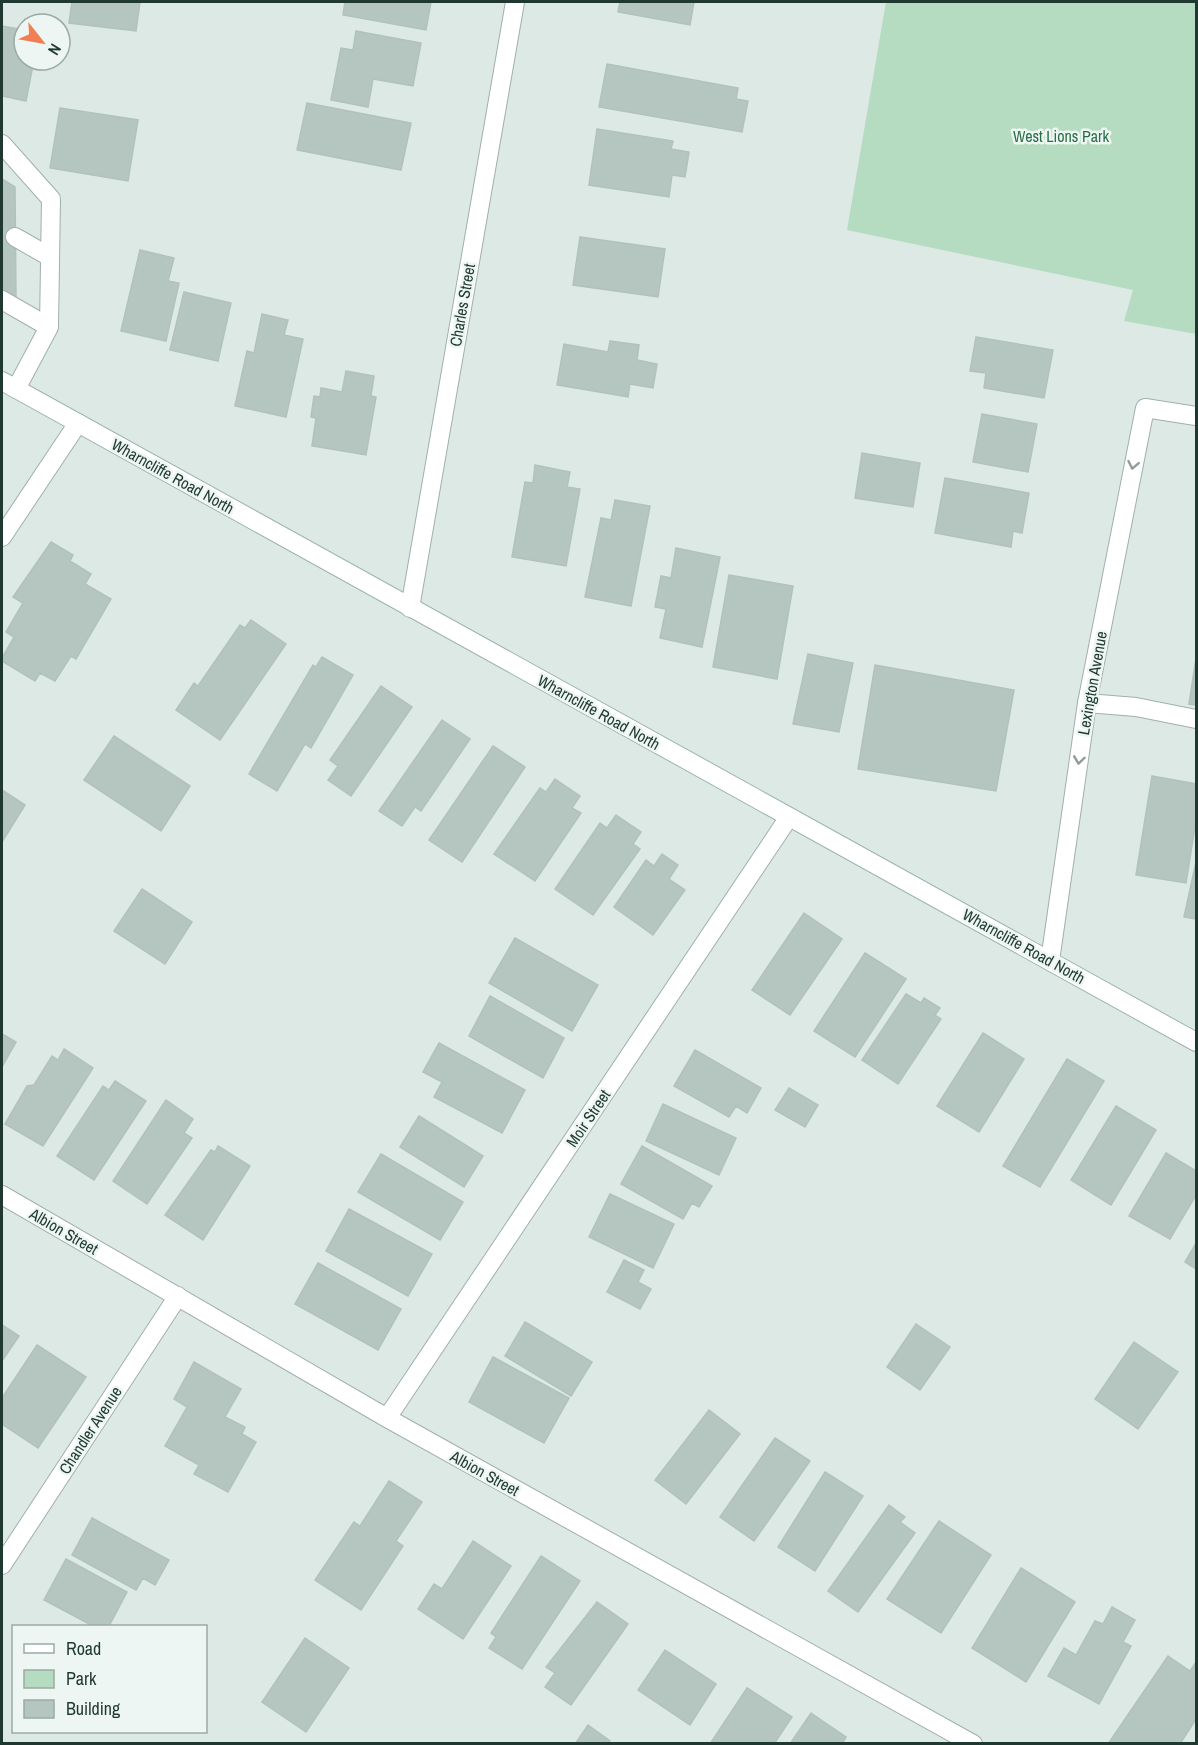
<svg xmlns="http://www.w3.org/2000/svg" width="1198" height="1745" font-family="'Archivo Narrow',sans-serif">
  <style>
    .green { fill: #b5dbc0 }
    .building { fill: #b5c6c0; stroke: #b0c2bb; stroke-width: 1.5 }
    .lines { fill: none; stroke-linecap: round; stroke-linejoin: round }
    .service-casing { stroke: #a0b0ab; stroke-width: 20 }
    .minor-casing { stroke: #a0b0ab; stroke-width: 20 }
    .secondary-casing { stroke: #9cb4ac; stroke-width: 20 }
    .service { stroke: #fff; stroke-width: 18 }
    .minor { stroke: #fff; stroke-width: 18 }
    .secondary { stroke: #fff; stroke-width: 18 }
    .oneway { stroke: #8f9c98 }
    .labels { text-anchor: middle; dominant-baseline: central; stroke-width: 5; stroke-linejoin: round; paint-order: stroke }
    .park-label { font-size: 16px; fill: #2a6e46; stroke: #edf6f2 }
    .street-label { font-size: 16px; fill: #1f3832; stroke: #edf6f2 }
  </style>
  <rect width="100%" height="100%" fill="#dde9e4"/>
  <path class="green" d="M886,2H1196V334L1124,321L1133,290L847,230Z"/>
  <path class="building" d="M72,2H140L136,31L69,23Z
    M345,2H431L426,30L343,15Z
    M620,2H694L690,25L618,12Z
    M2,26L24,30V60H34L26,101L2,96Z
    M356,31L421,43L413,86L373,79L368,107L331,100L341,48L353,50Z
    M607,64L738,88L736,99L748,101L742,132L599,107Z
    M307,103L411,123L401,170L297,150Z
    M60,108L138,120L128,181L50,168Z
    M597,129L673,141L671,149L689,152L685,177L672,175L669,197L589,185Z
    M2,179L15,187L16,299L2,290Z
    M580,237L665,249L658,297L573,285Z
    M140,250L174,258L168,281L179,283L166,341L121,331Z
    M184,292L231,303L218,361L170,350Z
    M262,314L288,320L284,335L303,339L286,417L235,406L247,351L254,353Z
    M976,337L1053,350L1044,398L984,388L986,373L970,371Z
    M610,341L639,345L637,360L657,364L653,388L630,384L628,397L557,385L564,344L608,352Z
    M346,371L374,376L371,396L376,397L366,455L312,446L316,418L311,417L314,396L320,397L321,388L342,392Z
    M982,414L1037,424L1028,472L973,462Z
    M862,453L920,463L913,507L855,498Z
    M535,465L570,472L567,487L580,489L566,566L512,557L525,482L533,483Z
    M945,478L1029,493L1022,533L1013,531L1011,547L935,533Z
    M615,500L650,506L631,606L585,597L601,518L611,520Z
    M51,542L73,555L70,561L91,574L85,584L111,599L76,659L71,656L55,681L40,673L35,681L2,661V658L14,637L6,632L23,603L13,597Z
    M676,548L720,557L702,647L660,638L666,609L655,607L661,576L671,578Z
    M729,575L793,586L777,679L713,667Z
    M251,620L286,644L220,740L176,710L194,683L198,686L240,625L245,628Z
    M808,654L853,663L839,732L793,724Z
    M322,657L353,675L311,748L305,744L277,791L249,774L313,665L316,667Z
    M1196,658V705L1189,704Z
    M875,665L1014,690L996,791L858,769Z
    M381,686L412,707L351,796L328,780L338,766L330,760Z
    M442,720L470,739L421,811L415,807L402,826L379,811Z
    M114,736L190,786L161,831L84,780Z
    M493,746L525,767L462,862L429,840Z
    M1152,776L1196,784V820L1186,883L1136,875Z
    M555,779L580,796L572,808L581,813L535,881L494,854L540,788L546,792Z
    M2,790L25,805L2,842Z
    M616,815L641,832L633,844L640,849L593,915L555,889L600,823L607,828Z
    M662,854L678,865L669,879L685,890L653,935L614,907L646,860L654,866Z
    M1196,862V919L1184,917Z
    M142,889L192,922L165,964L114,931Z
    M804,913L842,939L790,1015L752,990Z
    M515,938L598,985L572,1031L489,983Z
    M865,953L906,979L855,1057L814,1031Z
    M906,994L921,1003L924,998L940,1008L935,1015L941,1019L898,1084L862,1060Z
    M490,996L564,1038L543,1078L469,1036Z
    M983,1033L1024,1059L979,1132L937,1106Z
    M2,1034L16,1042L2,1067Z
    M439,1043L525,1090L502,1133L434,1097L442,1082L423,1072Z
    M64,1049L93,1068L43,1146L5,1124L27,1086L34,1085L52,1056L58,1060Z
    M695,1050L761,1088L747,1113L736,1106L729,1117L674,1086Z
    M1067,1059L1104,1081L1040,1187L1003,1166Z
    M115,1081L146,1101L94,1180L57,1156L103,1086L109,1090Z
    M789,1088L818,1105L805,1127L775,1110Z
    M166,1100L193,1119L184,1133L192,1138L147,1204L113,1181Z
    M663,1104L736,1138L719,1175L646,1141Z
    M1116,1106L1156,1130L1111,1205L1071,1180Z
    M419,1116L483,1156L464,1187L400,1147Z
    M218,1146L250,1166L203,1240L165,1215L211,1150L215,1152Z
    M642,1146L712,1186L699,1207L692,1203L683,1219L621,1184Z
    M1166,1153L1196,1171V1195L1170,1239L1129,1216Z
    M381,1154L463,1202L440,1240L358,1192Z
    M610,1194L674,1224L653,1268L589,1237Z
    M349,1209L432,1254L408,1296L326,1251Z
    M1196,1243V1269L1185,1262Z
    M624,1260L644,1270L638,1282L651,1289L640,1309L607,1292Z
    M318,1263L401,1309L378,1350L295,1304Z
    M525,1322L592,1362L571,1396L505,1356Z
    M916,1324L950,1347L920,1390L887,1367Z
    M2,1325L19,1336L2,1361Z
    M1134,1342L1178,1372L1138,1429L1095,1399Z
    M37,1345L86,1377L38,1448L2,1424V1398Z
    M493,1357L569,1398L544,1443L469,1402Z
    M194,1362L241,1389L225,1417L245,1427L242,1434L256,1442L228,1492L194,1474L199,1465L165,1446L187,1407L174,1399Z
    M709,1410L740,1434L686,1504L655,1480Z
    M775,1438L810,1461L754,1541L720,1517Z
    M825,1472L863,1496L815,1571L778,1547Z
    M389,1481L422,1502L396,1541L403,1546L361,1610L315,1580L354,1522L360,1526Z
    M889,1505L905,1517L900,1522L915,1533L858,1612L828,1591Z
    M92,1518L169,1560L155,1585L143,1578L136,1590L72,1555Z
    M939,1521L991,1555L941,1633L887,1599Z
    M473,1541L511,1566L463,1639L418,1609L434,1584L442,1589Z
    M541,1556L580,1581L522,1669L489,1648L496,1637L491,1633Z
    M66,1559L127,1592L109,1626H93L44,1600Z
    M1021,1568L1075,1602L1026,1682L972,1648Z
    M597,1602L628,1624L571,1705L545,1687L555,1673L546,1667Z
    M1112,1607L1135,1620L1123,1642L1131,1646L1099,1704L1048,1676L1064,1648L1076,1655L1095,1621L1103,1624Z
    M305,1638L349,1668L306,1732L262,1702Z
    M665,1650L716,1684L690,1725L638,1690Z
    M1168,1656L1190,1671L1196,1662V1719L1180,1744H1108Z
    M747,1688L792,1717L774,1744H710Z
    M811,1713L846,1737L842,1744H790Z
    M588,1725L610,1741L608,1744H575Z"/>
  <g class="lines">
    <defs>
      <path id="service" d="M2,144L51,199L49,327L16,389
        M15,237L50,257
        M2,300L49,327
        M1087,703L1136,707L1196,719"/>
      <path id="minor" d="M2,537L78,423
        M410,608L515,2
        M1050,961L1087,703L1145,408L1196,416
        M2,1195L387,1418L973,1744
        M387,1418L789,817
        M2,1565L178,1296"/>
      <path id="secondary" d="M2,381L1196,1042"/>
    </defs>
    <use href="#service" class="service-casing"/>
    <use href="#minor" class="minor-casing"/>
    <use href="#secondary" class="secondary-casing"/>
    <use href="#service" class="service"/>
    <use href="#minor" class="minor"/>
    <use href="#secondary" class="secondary"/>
  </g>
  <defs><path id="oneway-chevron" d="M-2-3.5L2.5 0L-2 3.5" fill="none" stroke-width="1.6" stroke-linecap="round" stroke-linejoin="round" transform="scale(1.5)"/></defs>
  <g class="oneway">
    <use href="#oneway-chevron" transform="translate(1133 465) rotate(101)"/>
    <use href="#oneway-chevron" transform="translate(1079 760) rotate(98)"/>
  </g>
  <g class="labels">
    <g class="park-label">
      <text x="1061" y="136">West Lions Park</text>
    </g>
    <g class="street-label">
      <text transform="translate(462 305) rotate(-80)">Charles Street</text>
      <text transform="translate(173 476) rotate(29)">Wharncliffe Road North</text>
      <text transform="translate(1092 683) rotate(-80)">Lexington Avenue</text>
      <text transform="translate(599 712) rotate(29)">Wharncliffe Road North</text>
      <text transform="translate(1024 946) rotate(29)">Wharncliffe Road North</text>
      <text transform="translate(588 1118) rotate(-56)">Moir Street</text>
      <text transform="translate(64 1231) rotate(30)">Albion Street</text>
      <text transform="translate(90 1430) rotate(-57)">Chandler Avenue</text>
      <text transform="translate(485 1473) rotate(29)">Albion Street</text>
    </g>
  </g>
  <rect width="1198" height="1745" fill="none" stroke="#1f3832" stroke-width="6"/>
  <rect x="12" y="1625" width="195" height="108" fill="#edf6f2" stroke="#9baaa5" stroke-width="1.5"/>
  <rect x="24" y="1644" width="30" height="9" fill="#ffffff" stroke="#9baaa5" stroke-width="1.5"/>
  <text x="66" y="1655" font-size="18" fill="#1f3832">Road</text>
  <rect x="24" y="1670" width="30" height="18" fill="#b5dbc0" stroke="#9baaa5" stroke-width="1.5"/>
  <text x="66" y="1685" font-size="18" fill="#1f3832">Park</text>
  <rect x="24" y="1700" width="30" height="18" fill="#b5c6c0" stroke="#9baaa5" stroke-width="1.5"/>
  <text x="66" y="1715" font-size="18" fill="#1f3832">Building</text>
  <g transform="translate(42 42) rotate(121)"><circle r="28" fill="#edf6f2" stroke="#9baaa5" stroke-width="1.5"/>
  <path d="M0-4.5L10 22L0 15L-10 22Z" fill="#f17f53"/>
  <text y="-9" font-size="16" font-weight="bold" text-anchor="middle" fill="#1f3832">N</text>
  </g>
</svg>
